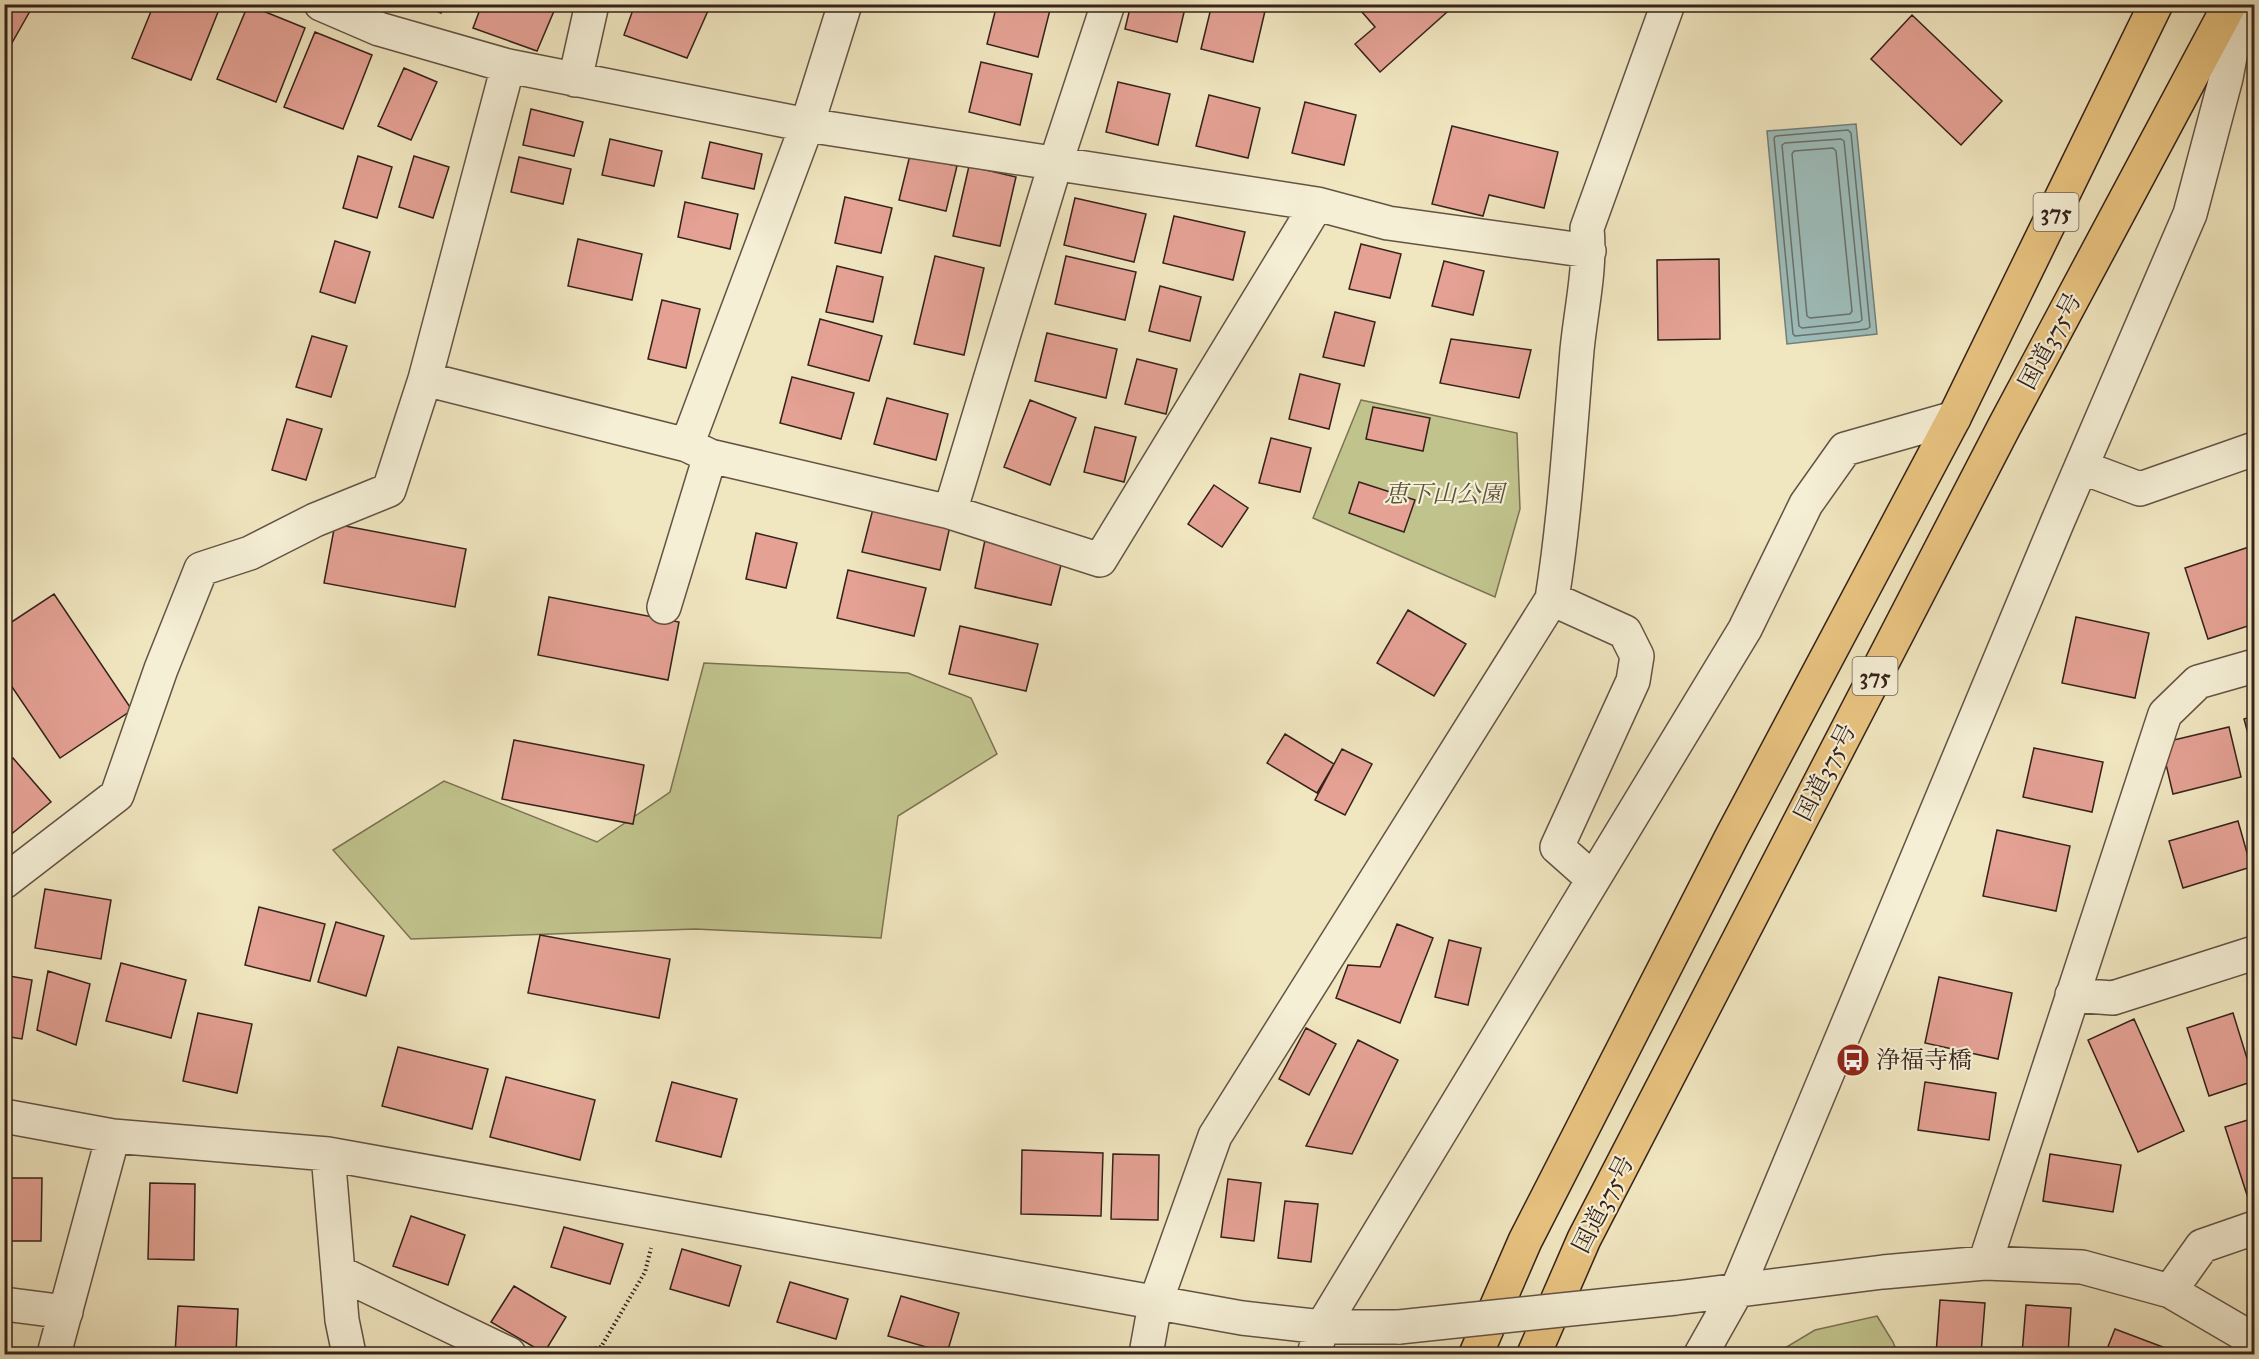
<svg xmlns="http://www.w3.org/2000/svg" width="2259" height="1359" font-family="'IM FELL Great Primer','Noto Serif JP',serif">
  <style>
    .green { fill: #c1c38d; stroke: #7b7254; stroke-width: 1.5 }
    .water { fill: #9dbdbb; stroke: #737f7b; stroke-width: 1.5 }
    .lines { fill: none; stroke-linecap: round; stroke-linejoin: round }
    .shore { stroke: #69706b; stroke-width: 1.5 }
    .building { fill: #e4a194; stroke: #35221b; stroke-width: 1.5 }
    .minor-casing { stroke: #645344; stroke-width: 36 }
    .highway-casing { stroke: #35221b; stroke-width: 36 }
    .path { stroke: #35221b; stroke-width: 4; stroke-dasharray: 1.5 3; stroke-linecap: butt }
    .minor { stroke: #f5efd6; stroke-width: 33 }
    .highway { stroke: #e8c380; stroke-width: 33 }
    .minor-bridge-casing { stroke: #645344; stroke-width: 36; stroke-linecap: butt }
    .minor-bridge { stroke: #f5efd6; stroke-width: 33 }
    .labels { text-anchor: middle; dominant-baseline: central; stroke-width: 4.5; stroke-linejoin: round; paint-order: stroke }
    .shield { fill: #f5efd6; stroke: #6f6053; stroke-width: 1.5 }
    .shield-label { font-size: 22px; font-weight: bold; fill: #35221b }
    .street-label { font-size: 24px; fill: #35221b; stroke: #f5efd6 }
    .park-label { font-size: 24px; font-style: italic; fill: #5f523d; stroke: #f5efd6 }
    .poi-label { font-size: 24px; fill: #35221b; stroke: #f5efd6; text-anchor: start }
  </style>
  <rect width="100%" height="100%" fill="#f0e6c0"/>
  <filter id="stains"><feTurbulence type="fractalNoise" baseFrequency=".00333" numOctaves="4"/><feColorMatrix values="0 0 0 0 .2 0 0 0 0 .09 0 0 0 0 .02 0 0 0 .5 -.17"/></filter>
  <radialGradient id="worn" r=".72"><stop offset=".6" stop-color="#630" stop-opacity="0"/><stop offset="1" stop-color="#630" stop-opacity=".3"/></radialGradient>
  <path class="green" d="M1361,400L1517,433L1520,509L1495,597L1313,518Z
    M704,663L908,673L971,698L997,754L898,816L881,938L695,929L411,939L333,850L444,781L597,842L670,792Z
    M1877,1316L1893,1342L1898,1354H1775L1815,1330Z"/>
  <path class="water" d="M1856,124L1877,334L1787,344L1767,131Z"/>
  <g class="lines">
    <path class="shore" d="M1848,130L1851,133L1870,327L1867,329L1795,336L1793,334L1774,138L1776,136Z
      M1841,139L1844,141L1862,320L1859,322L1802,328L1799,326L1782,145L1785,143Z
      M1833,148L1836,151L1852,311L1850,314L1810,318L1807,316L1792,154L1794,151Z"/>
  </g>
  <path class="building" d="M4,4H34L9,48L4,46Z
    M154,4H215L220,7L191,80L132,58Z
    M418,4H445L441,13Z
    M482,4H557L537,51L473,28Z
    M635,4H711L687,58L624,35Z
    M997,4L1051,6L1038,57L987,44Z
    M1131,4H1186L1177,42L1125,29Z
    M1212,4H1239L1265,11L1253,62L1201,49Z
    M1355,4H1456L1380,72L1355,44L1375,27Z
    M248,5L305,28L276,102L217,79Z
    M1912,15L2002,101L1961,145L1871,59Z
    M315,32L372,55L343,129L284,107Z
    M981,62L1032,74L1020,125L969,112Z
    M404,68L437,82L411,140L378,126Z
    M1118,82L1170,94L1158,145L1106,132Z
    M1209,95L1260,108L1248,158L1196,146Z
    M1305,102L1356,115L1344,165L1292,153Z
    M531,109L583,122L574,156L523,145Z
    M1452,126L1558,152L1544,208L1489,195L1483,216L1432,204Z
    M610,139L662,151L654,186L602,175Z
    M710,142L762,154L754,189L702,178Z
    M910,155L957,166L946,211L899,200Z
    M358,156L392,167L377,218L343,208Z
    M414,156L449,167L433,218L399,207Z
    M519,157L571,169L563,204L511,192Z
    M969,166L1016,177L1000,246L953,236Z
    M845,197L892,208L881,253L835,243Z
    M1075,198L1146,214L1134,262L1064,245Z
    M685,202L738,214L730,249L678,237Z
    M1174,216L1245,232L1233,280L1163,263Z
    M578,239L642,254L632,300L568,286Z
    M335,241L370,252L355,303L320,292Z
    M1361,244L1401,254L1390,298L1349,289Z
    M935,256L984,268L964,355L914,344Z
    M1066,256L1136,272L1125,320L1055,304Z
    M1719,259L1720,339L1658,340L1657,260Z
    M1444,261L1484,271L1473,315L1432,306Z
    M837,266L883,277L873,322L826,312Z
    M1160,286L1201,297L1190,341L1149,331Z
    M662,300L700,309L686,368L648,359Z
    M1335,312L1375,322L1364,366L1323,357Z
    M820,319L882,336L869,381L808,365Z
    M1047,333L1117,349L1106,398L1035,381Z
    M312,336L347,346L331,397L296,387Z
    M1451,339L1531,350L1519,398L1440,383Z
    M1137,359L1177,369L1166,414L1125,404Z
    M1300,374L1340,384L1329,429L1289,419Z
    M792,377L854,393L841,439L780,423Z
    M887,398L948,414L936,460L874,444Z
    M1030,400L1076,418L1050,485L1004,467Z
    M1373,407L1430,418L1423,451L1366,439Z
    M287,419L322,429L306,480L272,470Z
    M1095,427L1136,437L1124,482L1084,472Z
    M1271,438L1311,448L1300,492L1259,483Z
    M1359,482L1415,500L1404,532L1349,513Z
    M1214,485L1248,508L1222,547L1188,524Z
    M874,505L951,522L940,570L862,552Z
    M335,524L466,549L455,607L324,583Z
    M756,533L797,543L786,588L746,579Z
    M985,540L1063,557L1051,605L975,588Z
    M2249,547L2254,563V624L2208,639L2185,568Z
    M848,570L926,588L914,636L837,618Z
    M54,594L132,710L60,758L4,675V627Z
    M549,597L679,622L668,680L538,655Z
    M1408,610L1466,644L1434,696L1377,663Z
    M2076,617L2149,633L2135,698L2062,683Z
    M960,626L1038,644L1026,691L949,674Z
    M2254,716V756L2244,719Z
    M2229,727L2241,777L2173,794L2161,743Z
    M1285,734L1334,764L1317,793L1267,763Z
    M514,740L644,765L633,824L502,799Z
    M2034,748L2103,762L2092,812L2023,797Z
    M1342,749L1372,764L1345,815L1315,800Z
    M13,758L51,802L4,840V765Z
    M2238,821L2251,867L2183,888L2169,841Z
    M1997,830L2070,846L2056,911L1983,896Z
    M45,889L111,900L101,959L35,948Z
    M259,907L325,924L310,981L245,965Z
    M336,922L384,936L366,996L318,982Z
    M1397,924L1433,938L1400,1023L1336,998L1348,965L1380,967Z
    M540,935L670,959L659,1018L528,993Z
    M1449,940L1481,948L1468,1005L1435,997Z
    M121,963L186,980L171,1038L106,1021Z
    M48,971L90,984L76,1045L37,1030Z
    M4,975L32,980L22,1039L4,1036Z
    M1939,977L2012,993L1998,1059L1925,1043Z
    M198,1013L252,1024L237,1093L183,1081Z
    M2233,1013L2254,1081L2209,1096L2187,1028Z
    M2134,1019L2184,1131L2138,1152L2088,1040Z
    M1306,1028L1336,1044L1309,1095L1279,1079Z
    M1358,1040L1398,1060L1352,1154L1306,1146Z
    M398,1047L488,1069L472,1129L382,1106Z
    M506,1077L595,1100L580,1160L490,1137Z
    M672,1082L737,1099L721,1157L656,1141Z
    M1925,1082L1996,1093L1989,1140L1918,1130Z
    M2254,1118V1193L2247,1195L2225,1127Z
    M1022,1150L1103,1153L1101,1216L1021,1214Z
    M1113,1154L1159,1155L1158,1220L1111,1219Z
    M2050,1154L2121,1165L2113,1212L2043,1201Z
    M4,1178H42L41,1241H4Z
    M1228,1179L1261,1183L1254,1241L1221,1237Z
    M150,1183L195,1184L194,1260L148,1259Z
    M1285,1201L1318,1204L1311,1262L1278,1258Z
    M411,1216L465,1235L448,1285L393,1266Z
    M564,1227L623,1244L610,1284L551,1267Z
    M682,1249L741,1266L729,1306L670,1289Z
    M790,1282L848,1299L836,1339L777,1322Z
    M514,1286L566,1317L544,1353L491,1322Z
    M901,1296L959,1313L947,1353L888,1336Z
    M1940,1300L1985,1303L1981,1354H1936Z
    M2026,1305L2071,1308L2068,1354H2022Z
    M178,1306L238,1309L236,1354H175Z
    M2115,1329L2168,1349L2166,1354H2105Z"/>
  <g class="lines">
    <defs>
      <path id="minor" d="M321,4L379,29L508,66L807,125L1317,204L1388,223L1589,251
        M508,66L425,379L687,445L710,456L950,512L1100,560L1317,204
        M575,80L592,4
        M687,445L807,125L845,4
        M2081,467L2140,489L2254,449
        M950,512L1055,165L1108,4
        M1552,599L1625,632L1637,656L1633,681L1557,847L1593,879
        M664,607L710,456
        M4,882L117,795L161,669L201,569L250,553L315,520L389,490L425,379
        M2072,995L2113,998L2254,953
        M4,1116L113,1136L328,1154L1242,1318L1322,1327H1399
        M328,1154L342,1320L349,1354
        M1985,1263L2165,714L2198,682L2254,666
        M338,1272L509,1354
        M2170,1291L2202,1246L2254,1228
        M1676,1298L1883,1272L1985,1263L2082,1267L2170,1291L2254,1340
        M4,1304L66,1312
        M54,1354L113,1136
        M1146,1354L1155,1304L1215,1136L1552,599C1565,517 1570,433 1577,350C1581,309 1591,268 1587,228L1668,4
        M1314,1354L1322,1327L1745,629L1806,504L1845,449L1954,418
        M1701,1354L1736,1292L2057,523L2190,214L2226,78L2240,4"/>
      <path id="highway" d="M1476,1354L1525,1241L1731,838L1954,418L2156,4
        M1534,1354L1584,1239L2004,427L2230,4"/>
    </defs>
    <use href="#minor" class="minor-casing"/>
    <use href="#highway" class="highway-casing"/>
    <path class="path" d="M564,1354L601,1347L645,1272L651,1248"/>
    <use href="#minor" class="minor"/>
    <use href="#highway" class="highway"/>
    <defs>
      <path id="minor-bridge" d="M1399,1327L1676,1298"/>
    </defs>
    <use href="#minor-bridge" class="minor-bridge-casing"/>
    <use href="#minor-bridge" class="minor-bridge"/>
  </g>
  <defs>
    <symbol id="bus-disc" viewBox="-11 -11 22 22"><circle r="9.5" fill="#8f2418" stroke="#f5efd6"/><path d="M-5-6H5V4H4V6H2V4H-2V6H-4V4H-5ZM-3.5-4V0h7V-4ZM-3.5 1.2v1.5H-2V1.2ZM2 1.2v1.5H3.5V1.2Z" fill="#fff"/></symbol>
  </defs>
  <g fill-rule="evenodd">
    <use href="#bus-disc" x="1834" y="1041" width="38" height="38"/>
  </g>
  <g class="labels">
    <g class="shield">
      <rect x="2033.5" y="193" width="45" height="38" rx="4.5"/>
      <rect x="1852.5" y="657" width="45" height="38" rx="4.5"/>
    </g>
    <g class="shield-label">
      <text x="2056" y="212">375</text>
      <text x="1875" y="676">375</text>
    </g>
    <g class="street-label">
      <text transform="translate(2050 341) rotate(-62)">国道375号</text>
      <text transform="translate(1825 772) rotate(-63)">国道375号</text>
      <text transform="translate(1603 1204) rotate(-63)">国道375号</text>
    </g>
    <g class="park-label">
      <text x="1444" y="494">恵下山公園</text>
    </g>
    <g class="poi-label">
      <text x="1876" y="1060">浄福寺橋</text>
    </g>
  </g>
  <rect width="2259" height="1359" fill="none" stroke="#f0e6c0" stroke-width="24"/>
  <rect x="6" y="6" width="2247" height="1347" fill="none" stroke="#35221b" stroke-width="3"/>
  <rect x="12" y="12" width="2235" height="1335" fill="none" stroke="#35221b" stroke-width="1.5"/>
  <rect width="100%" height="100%" filter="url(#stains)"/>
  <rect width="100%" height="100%" fill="url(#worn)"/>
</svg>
